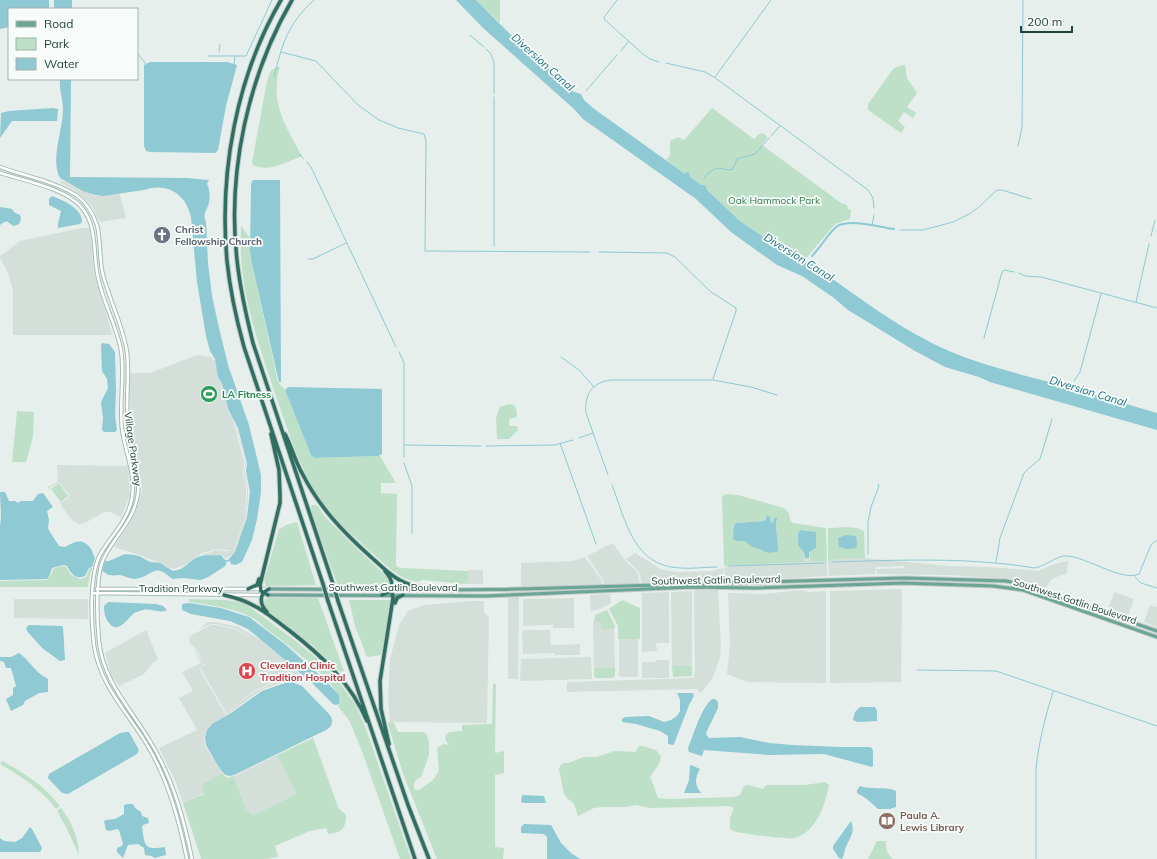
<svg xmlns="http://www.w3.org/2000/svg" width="1157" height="859" font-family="Mulish,sans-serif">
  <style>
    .built { fill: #d4dfda }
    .green { fill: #bfe0c8; fill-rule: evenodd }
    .water { fill: #8ec9d4 }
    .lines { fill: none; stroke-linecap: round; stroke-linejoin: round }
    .stream { stroke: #8ec9d4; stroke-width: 1 }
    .canal { stroke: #8ec9d4; stroke-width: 2 }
    .secondary-casing { stroke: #a4bbb3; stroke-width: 4.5 }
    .primary-casing { stroke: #c2cac8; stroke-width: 5 }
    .highway-casing { stroke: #c2cac8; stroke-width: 5.5 }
    .secondary { stroke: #fff; stroke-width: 2.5 }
    .primary { stroke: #6aa596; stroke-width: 3 }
    .highway { stroke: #2f6f62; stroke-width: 3.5 }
    .highway-bridge-casing { stroke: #c2cac8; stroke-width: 5.5; stroke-linecap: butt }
    .highway-bridge { stroke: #2f6f62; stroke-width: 3.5 }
    .labels { text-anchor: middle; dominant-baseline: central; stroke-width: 3.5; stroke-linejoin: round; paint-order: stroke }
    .park-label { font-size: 10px; fill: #2d7a4b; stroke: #f7fbf9 }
    .worship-label { font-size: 10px; font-weight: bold; fill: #5b616d; stroke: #f7fbf9; text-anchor: start }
    .leisure-label { font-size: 10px; font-weight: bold; fill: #27864d; stroke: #f7fbf9; text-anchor: start }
    .street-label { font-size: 10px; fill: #24423a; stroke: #f7fbf9 }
    .health-label { font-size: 10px; font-weight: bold; fill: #be3a42; stroke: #f7fbf9; text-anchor: start }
    .education-label { font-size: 10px; font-weight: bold; fill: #785e54; stroke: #f7fbf9; text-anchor: start }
    .water-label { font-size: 11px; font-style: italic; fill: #1c6f80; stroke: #f7fbf9 }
  </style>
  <rect width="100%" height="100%" fill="#e6efeb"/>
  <path class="built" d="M61,180L95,196L120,194L126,218L100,222L91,205L84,198L72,188L60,183Z
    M81,228H87L90,229L94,272L112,333L111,335H13V294L12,286L7,271L0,258V256L20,241Z
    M197,355L211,357L215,361L228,411L232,417L244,461L243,475L246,486V499L244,518L236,545L233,550H227L212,549L211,551L202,553L185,565L173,569L142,556L114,547L132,519L138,506L142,490L137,460L131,435L129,373H150Z
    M234,420L237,428L246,464L245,471L248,486V500L246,517L237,547L233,554L225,559L223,555H201L212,552L213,550L227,551L233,550L237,545L244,518L247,499V486L244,475L245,461Z
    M57,465L128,466L130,495L121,517L110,512H104L85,523L79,524L73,521L68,515L53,493L60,503L68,498L69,495L59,482L51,487L50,490L48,487L58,481Z
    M613,543L624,559L638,573L640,584L604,586L603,580L587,556Z
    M635,553L662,570L678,572L713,571L723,568V582L642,584L639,572L626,559Z
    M585,557L602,581V586H521V563L573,561Z
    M807,557L809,558L810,561L827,562V576L725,582L724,568L731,565L803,562Z
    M846,558H865L949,566L988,567L1030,570L1038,571L1054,564L1068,561L1067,573L1054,578L1050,581L1046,588L1023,582L1008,579L949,575L877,574L876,569L904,568V566L876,567L875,574L829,576L828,561Z
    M468,570H483V584H465L468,581Z
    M902,589L901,682L830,683V591Z
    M694,590H718L721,645L720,658L713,677L701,693L697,689L567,692V682L694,678L695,667Z
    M802,590L809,592L824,591L826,593V683L747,682L727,674L730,646L728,593L763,594Z
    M692,591V666H672L671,592Z
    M669,592V643H656L657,651L642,652V593Z
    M1114,592L1134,599L1128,616L1108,609Z
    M610,594L611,603L600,609L591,611L590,595Z
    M508,597H519L518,679H508Z
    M574,598V628H553V625L523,626V599Z
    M14,599H87L88,600V619L14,618Z
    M469,601H484V613L489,617L487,723L390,722L388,696L390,659L399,625L408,611L424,605Z
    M1150,605L1157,607V627L1144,622Z
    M207,622H216L238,627L262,641L302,675L261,690L231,712L209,726L204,738L205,746L222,773L204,783L201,788L204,793L183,803L175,780L159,748L197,730L179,698L193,691L182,672L201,663L193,648L204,664L199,668L225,714L252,693L273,683L296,675L254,640L242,632L234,628L215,624H211L200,629Z
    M593,622H601V629H614L615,668H594Z
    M211,625H215L234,629L242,633L254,640L296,675L273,682L252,692L226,713L200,667L205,665L195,648L189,643V638L194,634Z
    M146,630L158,659L150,666L144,674L119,686L111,675L105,653Z
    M524,630H550L551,645L580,644V655H555L554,653L523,654L522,633Z
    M619,639H638V675L637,677H621L619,675Z
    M591,657L592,679L520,681L521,659Z
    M657,660H669V678H642V662H656Z
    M277,755L296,794L253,815L246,809L234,776Z"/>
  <path class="green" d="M477,0H500V23L478,2Z
    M905,65L907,78L917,93L907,107L916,113L913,118L904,112L898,121L905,127L901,133L868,110V104L893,69L899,66Z
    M276,67H280C269,103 286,126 302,156C288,162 266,173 253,165L252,162L267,81L270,72Z
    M712,108L754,139L759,134L762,133L767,136V138L762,145L841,203L847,205L848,209L851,210L850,219L835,224L804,261L783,252L771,244L762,236L740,221L707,190L704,185H701L689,176V174L687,173L685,174L666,160L670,155V141L678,137L684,140Z
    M241,226L250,238L252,264L278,382L285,390L311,455L314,458L380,456L396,483H381V493L397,494L396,566L401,568L468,571V581L465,584L423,580L417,582C398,579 384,563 370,551C354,536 336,522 323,504C302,473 290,437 278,402C262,355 244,306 241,256C240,246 241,236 241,226Z
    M509,404L514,405L516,408L517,417L509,419V426H517L518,430L509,439H497L496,417L500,407Z
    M17,411L34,412L33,437L26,462H12Z
    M59,483L68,496L61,502L51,489Z
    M726,494L738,495L784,508L789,513L790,520L793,523L826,528L827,562L810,561L809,552L816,547V532L800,530L798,533V544L804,554L805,558L803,562L724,566L722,496ZM767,515L770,517L771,523L774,522V518L777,521L776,525L777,543L764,551L760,550L758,547H754L745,541H737L736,523L765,521Z
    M311,505H317L325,517L350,542L386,576L389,579V587L338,586L312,515Z
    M297,522L316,585L266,586L264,581L279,529L286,525Z
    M828,528C839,528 855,525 864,531L865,558H846L828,561Z
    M62,566L66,567L71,575L80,579L86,577L90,568H92L89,578L88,587H0V581L47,580L50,577L53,569Z
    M269,598H318L344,671L341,672L336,669L316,648L268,611L264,604L265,599Z
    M189,599L226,600L244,603L293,639L321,662L335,677L355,704L365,726L411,859H400L363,754L350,722L338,706L341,702C336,680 287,644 268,630C262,626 256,619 249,616C230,607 209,605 189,602Z
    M349,600H392L381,655L368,657L366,655L361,641L355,626Z
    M622,600L640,608V639H618V626L609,609Z
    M607,610L615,626L614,629H601V622H594L595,615Z
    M672,666H692V676L673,677Z
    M615,668V676L613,678H596L594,676V668Z
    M493,684H496L495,753L504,751V773L495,775V847L504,848L503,859H437L403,774L388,724L389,722L394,723L398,732H424L427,735L429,742V755L421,777L416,780L414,784V789L419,790L433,780L439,771L437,748L443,744L449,745L446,741L445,736L449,732L462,731V725L492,724Z
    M313,738L339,809L346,815C346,829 341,833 328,834L326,828L310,831L275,846L278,857L266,859H201L183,803L204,794L201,787L204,783L222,773L227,778L234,776L246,809L253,815L296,794L277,755Z
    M639,746H643L656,750L661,757L659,764L650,777L652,781L658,798L670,799L734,797L740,795L744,786L748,785L763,789L767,785H805L825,782L829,785C825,805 817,831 795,838C787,840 748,834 736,832L730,829V818L734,808L728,806L650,808L635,805L626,807H602L594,808L578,816L574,804L566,797L564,794L559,769L560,766L563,763H568L584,757H596L615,751L635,752Z
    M2,761C25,773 44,786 60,806L56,809C41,789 22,777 0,764Z
    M61,808C71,821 79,838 79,855L66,827L57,811Z
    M877,841H886C886,849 887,854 893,859H868Z"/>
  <path class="water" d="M0,0H49V9H9V27L0,29Z
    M54,0H72V9H54Z
    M456,0H476L511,35L574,92L581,94L584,100L593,108L685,174L687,172L690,174L689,176L701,185H705L707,190L740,221L762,236L771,244L783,252L811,264L812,263H815V266L817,268C860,298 901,330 949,351C989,368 1033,377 1074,389L1078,387L1082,391L1157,413V430L990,382L979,377L945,367L915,351L848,310L834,298L802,276L777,265L731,232L696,199L583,119L574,109L482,27Z
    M150,62H227L237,65L226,106L218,150L215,153L150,152L146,151L144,146V65Z
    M60,79H71L70,177L187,178L209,180L207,184C210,189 210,197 209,203C207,211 202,213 206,222L208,263L212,296L219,328L228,365L249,425L261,475V492L257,519L252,540L242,562L235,565L231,564L230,561L226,562V565L224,567L208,577L201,580L183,578L172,579C153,561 153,577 135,579C130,579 125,576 120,575C117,575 113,576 110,575C107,575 105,572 102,571L105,561H109L125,554L134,555L139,556L150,562L160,563L173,571C185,570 188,561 198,557C205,554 213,556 221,555L225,560H228L235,552L247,517L250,492L246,471L247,464L238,428L228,409L222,384L218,377L215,359L210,351L206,336L197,282L191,217C186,194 167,182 144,190L103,196L95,195L83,191L60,178C50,159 63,130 63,110C63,99 59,90 60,79Z
    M53,108L58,109L57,121H12L0,138L1,113L9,111Z
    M254,180H280L281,382H279L252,264L250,250L251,185L252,181Z
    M52,196C63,200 83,209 82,222L80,224L58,228V224L61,211L49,205V199Z
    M0,207L12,209L15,213L20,215L21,219L19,224L14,226C5,222 9,219 0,225Z
    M102,343L109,344L115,352L116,390L115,416L117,430L115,432H104L102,430L103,418L101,402L108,388L107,379L102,371L101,346Z
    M288,387L382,389V454L378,456L314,458L311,455L285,390Z
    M0,492H5L9,501H15L18,503L21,501H33L38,494L43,493L53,507L47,511L49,520L48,528L50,532L59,546L65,547C74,542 83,537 91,549C93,552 93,555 95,558L92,567L89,568L85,576C75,580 71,573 67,566L63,565L52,568L49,577L47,579L0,580V525C2,516 0,501 0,492Z
    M767,515L770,517L771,523L774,522V518H777L776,525L778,551C766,556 762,548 752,547L745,541H737L733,539L734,526L736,523L765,521Z
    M800,530L816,532V548L809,552V558H805L804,553L798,545V533Z
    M846,535L856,536L857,545L856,548L847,549L839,547L838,538Z
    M108,602L156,604L163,606L167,610C161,614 150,608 143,610C140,611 136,612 134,613C128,618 118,635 109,623C105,618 104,612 104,606Z
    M189,603L221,608L249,617L286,645L326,681L339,695L340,702L339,704L336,705L333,704L311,682L248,629L230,621L191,614L182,610V604Z
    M29,625L62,626L63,627L65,660L60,661L42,648L27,631L26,628Z
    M19,653C27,659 31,665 38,672C41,675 45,677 48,679V692L39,693L25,701L23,705L11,711L6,699L13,695V688L16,686L11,668H6L4,662L0,661V657H11Z
    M292,682L302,686L330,715C334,721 332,727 326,730L234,775L229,776L224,774L218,766L206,745L205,738L207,730L212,724L231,713L262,691L285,683Z
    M677,693H693L694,696L689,705L674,744L673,745L668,744V736L660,731L636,724L622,722V719L625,717L649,716L664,722L671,720L677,716L680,711V700Z
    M712,699H715L718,702V708L706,733L707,736L709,738L740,737L769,743L792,745L841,747H869L872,748L873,751V766L872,767L824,754L769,755L704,750L702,756L689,752L688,749L689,745C695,731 700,710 712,699Z
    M860,707H875L877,711V721L857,722L853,720L855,712Z
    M126,732H129L139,750L137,754L68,794L62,793L48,778L49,774L120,733Z
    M691,765L700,769C695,778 694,784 701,793H684L689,780L690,766Z
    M860,786C872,790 886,786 896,791V807L890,809H878L867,799L857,793V790Z
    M522,795L544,796L546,803H523L521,802Z
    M128,804H133L135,808L141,812L142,816L148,818L149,823L143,825L142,827C145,847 144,850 165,847L166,855L154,858L152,856L145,855L144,848L138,844L128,845L123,858L117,852V848L122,846L123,844L119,830L117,829L110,831L106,830L104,821L106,820L115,819L124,814V805Z
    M851,821C856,832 849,839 845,849C844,853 844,856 842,859L839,858L833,849V846Z
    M524,824L551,825L561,843L571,853L580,859H547V837L544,834L521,833V827Z
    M30,827L32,829L42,848L41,851L39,852H0V838L4,841L15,842L22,838Z"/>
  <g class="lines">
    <path class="stream" d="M617,0L605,16L604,18L605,20L644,55L650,59L659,62
      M470,35L484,47
      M486,49L491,54L494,62V93
      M621,51L628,42
      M219,52L220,44
      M281,52L316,61L358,105L379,120L398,128L424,134L426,141L425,251L590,252
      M137,53L147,65
      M208,56H246L272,0
      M666,63L705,72L714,77L868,190L873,198L874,208
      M234,64L235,57
      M274,77C283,42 287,25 314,0
      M715,77L771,0
      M586,91L617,55
      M771,136L780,126
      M1018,146L1022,128L1023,0
      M299,154L304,159
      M307,162L311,167L396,347
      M704,179L706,175L716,168L730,170L733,169L737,159L755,154L769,138
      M872,226L874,215
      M900,230H923L953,222L969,214L979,207L997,190H1002L1031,199
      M1151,236L1155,220
      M494,246V97
      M599,252L667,253L675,257L711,292L736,308V311L713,379
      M308,259H313L346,243
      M1019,273L1025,276L1041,277L1157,308
      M1136,302L1149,244
      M984,338L1002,272L1004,270L1014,272
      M399,352L404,363V457
      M561,357L579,370L594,387
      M1074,381L1080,372L1101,294
      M579,438L593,433
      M560,443L596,544
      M405,445L481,446
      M486,446L555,445L573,440
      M404,463L412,486V533
      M608,475L586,413C584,395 592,382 611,380H713L751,387L777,395
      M612,485C626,521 633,566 680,568C692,569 705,567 717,567
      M868,554V522L871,507L879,486L878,484
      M832,562C900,560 968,557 1035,568C1046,566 1057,555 1067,556C1087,557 1122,582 1139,574L1151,545L1157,540
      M996,562L1000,538L1024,473L1027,470L1040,459L1052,419
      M729,566L824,563
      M1135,577L1141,583L1157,588
      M917,670L996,671L1157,726
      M1036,859V768C1039,742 1045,717 1053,692"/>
    <path class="canal" d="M812,256C821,247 827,235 836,227C848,218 880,227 894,229"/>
    <defs>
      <path id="secondary" d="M0,167C14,172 28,176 42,180C68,189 87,195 97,225C101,241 99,258 103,275C110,301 123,326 127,352C130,377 125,402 128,426C131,448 140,471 138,493C135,520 115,535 104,558C95,576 97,620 99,641C103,683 134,712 154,748C174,783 184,820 192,859
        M0,173C22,180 68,189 82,208C97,226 93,250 97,272C101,299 116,323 121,350C125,376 119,403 122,429C125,452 136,475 132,498C128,520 112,535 101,553C89,573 91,622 94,645C100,687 129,713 149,748C169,783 179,820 187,859
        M97,589H268
        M93,593L262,595"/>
      <path id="primary" d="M269,589L433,590
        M448,590L520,589L905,578L1006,581L1025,585L1157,631
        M268,595L486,596L693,587L754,588L903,583L993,586L1023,590L1157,637"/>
      <path id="highway" d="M281,0C236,77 219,173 227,261C230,290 236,318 244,347L323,584
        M292,0C248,76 227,172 237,260C240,288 246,315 253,343L333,584
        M285,434C292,447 295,461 302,473C319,507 343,532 371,557C382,567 394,579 408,584C421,589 437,587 450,590
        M248,589L257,585L259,579
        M385,590L392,593L393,598L380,681L381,709L389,744
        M224,595C253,601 268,614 290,631C322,656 351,683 367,721
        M268,595L261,591L260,585L280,503V495L279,470L271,434
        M382,595C396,590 393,580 385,571
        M328,601L415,859
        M338,601L408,805L429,859
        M395,603L397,598L403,595
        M267,612C260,605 258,594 269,589"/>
    </defs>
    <use href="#secondary" class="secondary-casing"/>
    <use href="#primary" class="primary-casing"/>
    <use href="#highway" class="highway-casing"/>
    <use href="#secondary" class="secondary"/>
    <use href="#primary" class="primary"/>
    <use href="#highway" class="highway"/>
    <defs>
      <path id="highway-bridge" d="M323,584L328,601
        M333,584L338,601"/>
    </defs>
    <use href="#highway-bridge" class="highway-bridge-casing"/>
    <use href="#highway-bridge" class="highway-bridge"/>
  </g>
  <defs>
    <symbol id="church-disc" viewBox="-11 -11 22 22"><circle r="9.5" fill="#6b7280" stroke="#f7fbf9"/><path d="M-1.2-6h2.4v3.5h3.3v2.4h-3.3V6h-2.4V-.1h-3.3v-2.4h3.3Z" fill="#fff"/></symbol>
    <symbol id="stadium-disc" viewBox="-11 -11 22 22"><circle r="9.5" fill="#2e9e5b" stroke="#f7fbf9"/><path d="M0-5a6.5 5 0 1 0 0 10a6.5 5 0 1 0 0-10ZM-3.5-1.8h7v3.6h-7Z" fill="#fff"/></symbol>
    <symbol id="hospital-disc" viewBox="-11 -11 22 22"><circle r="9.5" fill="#e0444e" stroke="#f7fbf9"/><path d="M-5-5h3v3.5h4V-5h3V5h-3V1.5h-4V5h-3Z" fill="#fff"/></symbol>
    <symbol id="library-disc" viewBox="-11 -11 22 22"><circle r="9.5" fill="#8d6e63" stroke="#f7fbf9"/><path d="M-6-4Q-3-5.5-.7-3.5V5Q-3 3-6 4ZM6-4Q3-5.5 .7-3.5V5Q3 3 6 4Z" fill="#fff"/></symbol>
  </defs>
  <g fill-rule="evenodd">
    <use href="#church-disc" x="152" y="225" width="20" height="20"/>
    <use href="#stadium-disc" x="199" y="384" width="20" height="20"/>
    <use href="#hospital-disc" x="237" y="661" width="20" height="20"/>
    <use href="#library-disc" x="877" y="811" width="20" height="20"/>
  </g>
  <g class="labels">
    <g class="park-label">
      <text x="774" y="200">Oak Hammock Park</text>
    </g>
    <g class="worship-label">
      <text x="175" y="229">Christ<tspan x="175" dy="12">Fellowship Church</tspan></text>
    </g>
    <g class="leisure-label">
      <text x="222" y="394">LA Fitness</text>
    </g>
    <g class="street-label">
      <text transform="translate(133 449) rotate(82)">Village Parkway</text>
      <text transform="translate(716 580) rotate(-1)">Southwest Gatlin Boulevard</text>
      <text x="393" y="587">Southwest Gatlin Boulevard</text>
      <text x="181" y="588">Tradition Parkway</text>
      <text transform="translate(1075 601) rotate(18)">Southwest Gatlin Boulevard</text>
    </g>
    <g class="health-label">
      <text x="260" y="665">Cleveland Clinic<tspan x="260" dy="12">Tradition Hospital</tspan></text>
    </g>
    <g class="education-label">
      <text x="900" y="815">Paula A.<tspan x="900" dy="12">Lewis Library</tspan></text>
    </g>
    <g class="water-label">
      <text transform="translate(543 62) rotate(42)">Diversion Canal</text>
      <text transform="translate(799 257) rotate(32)">Diversion Canal</text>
      <text transform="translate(1088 391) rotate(17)">Diversion Canal</text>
    </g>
  </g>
  <rect x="8" y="8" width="130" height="72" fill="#f7fbf9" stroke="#a3b1ad"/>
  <rect x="16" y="21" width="20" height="6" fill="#6aa596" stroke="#a3b1ad"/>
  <text x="44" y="28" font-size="12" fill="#24423a">Road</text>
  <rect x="16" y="38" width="20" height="12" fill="#bfe0c8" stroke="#a3b1ad"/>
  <text x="44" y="48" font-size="12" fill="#24423a">Park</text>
  <rect x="16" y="58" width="20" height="12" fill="#8ec9d4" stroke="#a3b1ad"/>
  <text x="44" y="68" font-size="12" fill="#24423a">Water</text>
  <path d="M1021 26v6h51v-6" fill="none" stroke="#24423a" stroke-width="2"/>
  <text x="1027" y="26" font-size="12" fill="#24423a" stroke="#f7fbf9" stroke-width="3" paint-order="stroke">200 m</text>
</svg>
